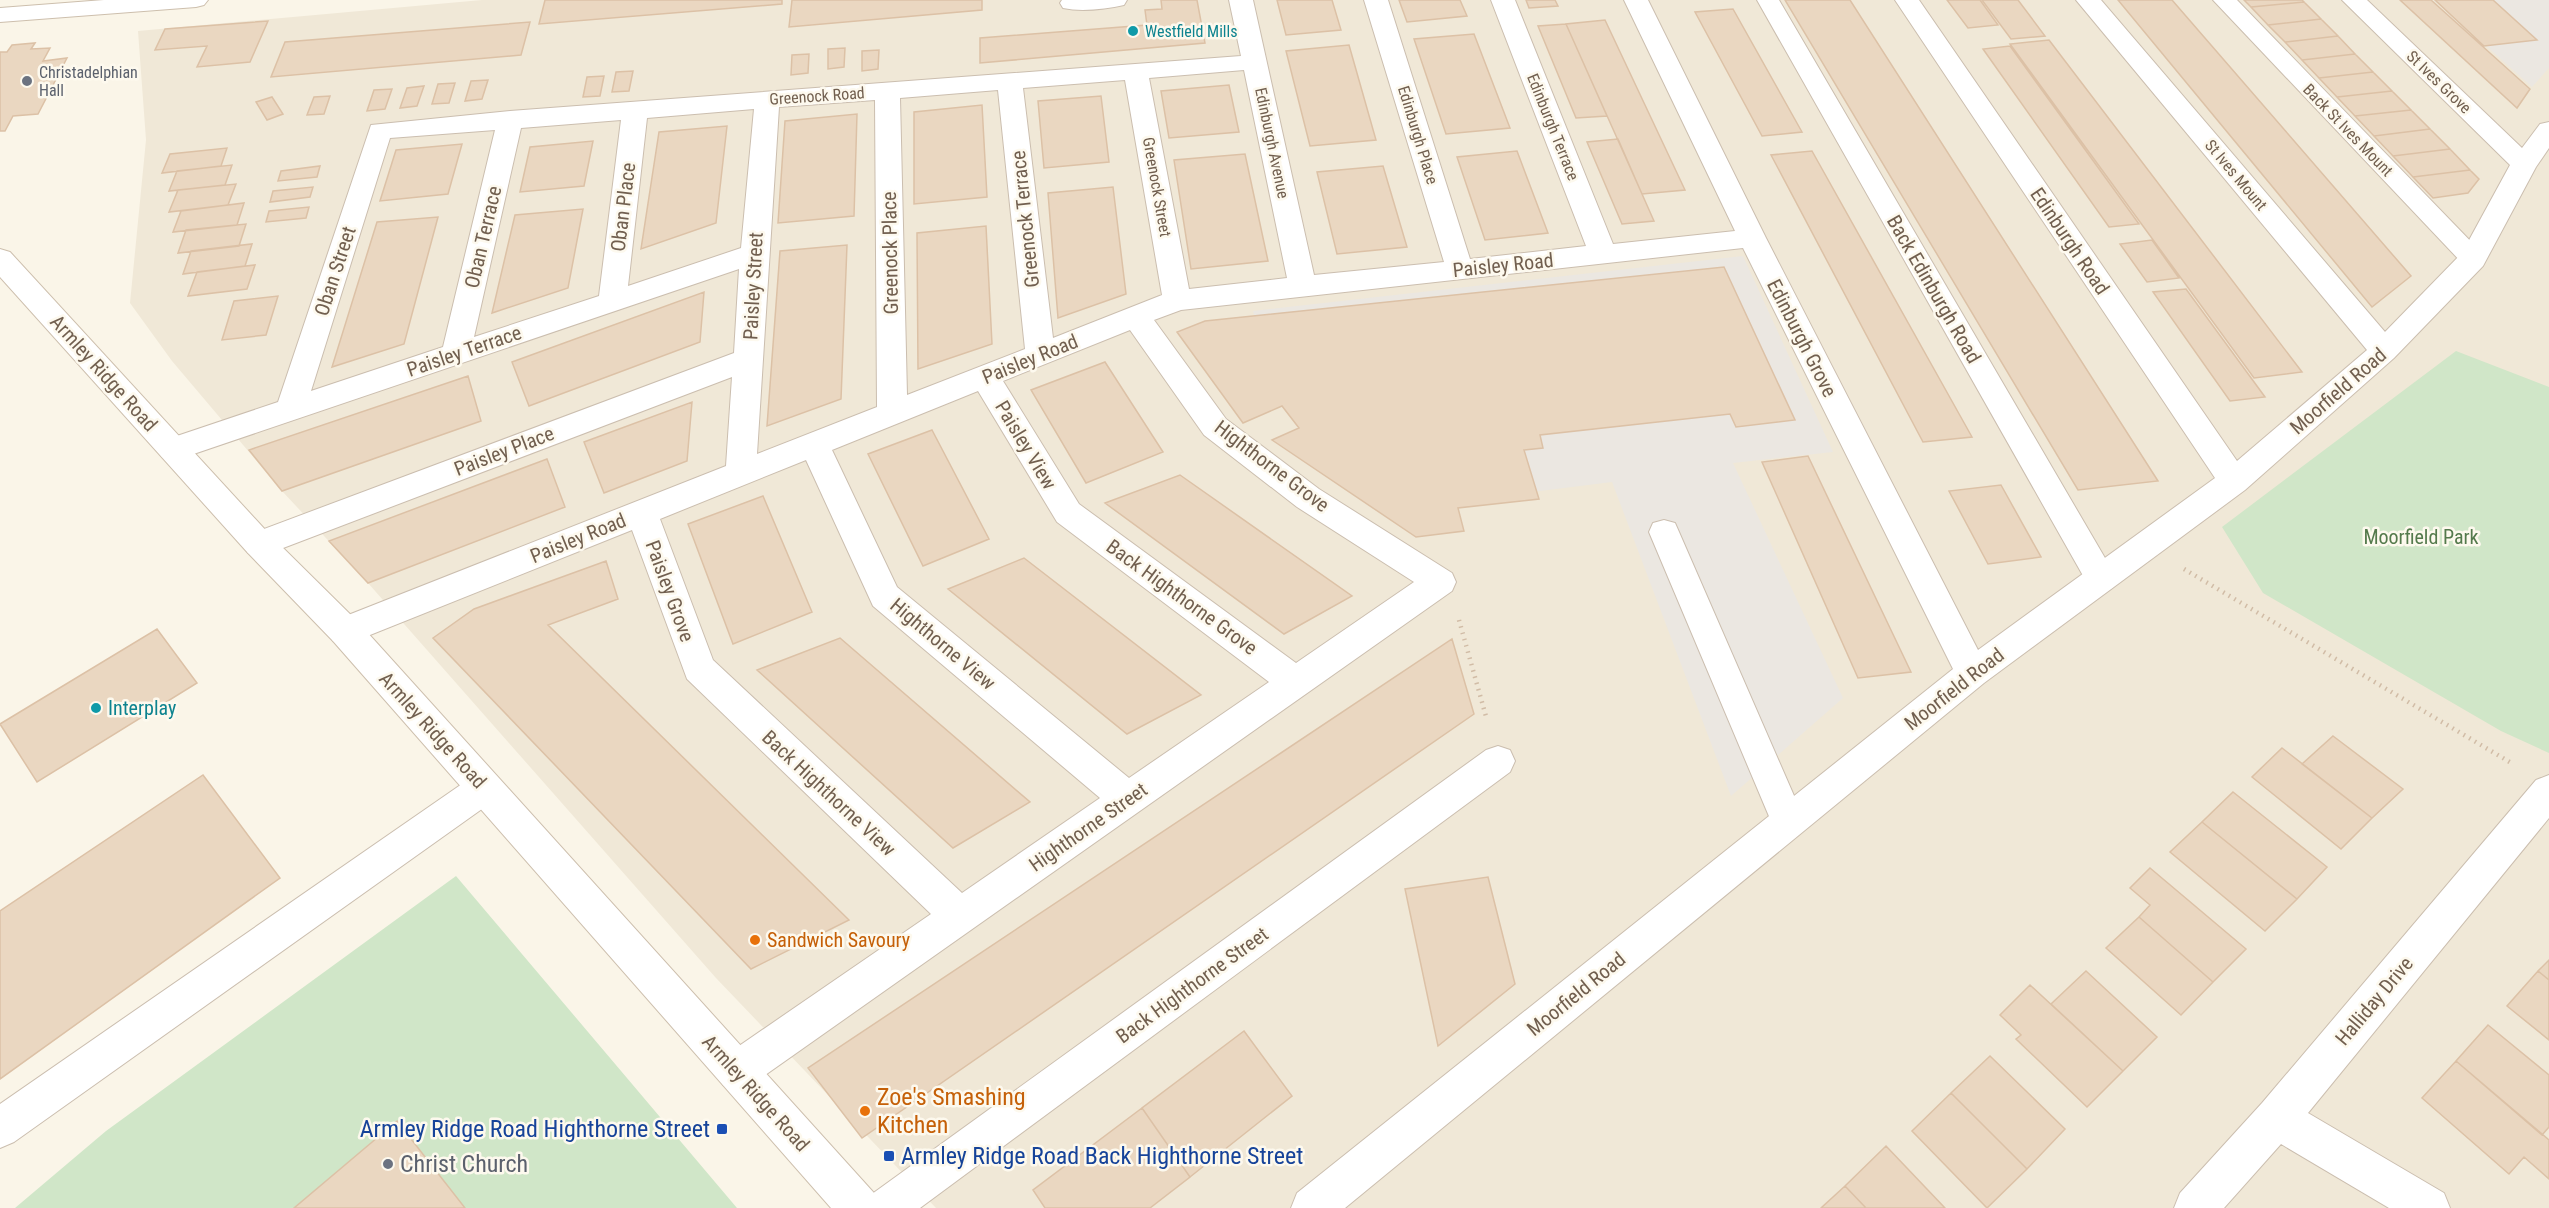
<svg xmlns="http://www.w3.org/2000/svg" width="2549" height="1208" font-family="'Roboto Condensed',sans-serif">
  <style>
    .residential { fill: #f0e8d7 }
    .industrial { fill: #ebe7e1 }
    .green { fill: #d0e6c8 }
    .building { fill: #ead7c1; stroke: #dcc1a6; stroke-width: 1.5 }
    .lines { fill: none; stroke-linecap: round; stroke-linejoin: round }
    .lane-casing { stroke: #cbbeaf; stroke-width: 2 }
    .street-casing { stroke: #cbbeaf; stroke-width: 2 }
    .secondary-casing { stroke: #cdbfad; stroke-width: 2 }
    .path { stroke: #d1bca6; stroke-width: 4.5; stroke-dasharray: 1.5 5; stroke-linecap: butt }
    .lane { fill: #fff; fill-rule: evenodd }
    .street { fill: #fff; fill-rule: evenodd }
    .secondary { fill: #fff; fill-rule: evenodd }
    .culture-dot { fill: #0f9aa8; stroke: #fdf9ee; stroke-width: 2 }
    .worship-dot { fill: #6b7280; stroke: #fdf9ee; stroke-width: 2 }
    .food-dot { fill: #e8710a; stroke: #fdf9ee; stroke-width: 2 }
    .transit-dot { fill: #1a4fb4; stroke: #fdf9ee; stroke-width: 2 }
    .labels { text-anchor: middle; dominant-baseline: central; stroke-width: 5; stroke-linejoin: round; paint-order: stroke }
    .far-culture-label { font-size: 16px; fill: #0d838f; stroke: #fdf9ee; text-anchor: start }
    .far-worship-label { font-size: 16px; fill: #5b616d; stroke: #fdf9ee; text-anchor: start }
    .far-street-label { font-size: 16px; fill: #715f4f; stroke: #fdf9ee }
    .street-label { font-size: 20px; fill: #715f4f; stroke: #fdf9ee }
    .park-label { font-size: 20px; fill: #547a4c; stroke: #fdf9ee }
    .culture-label { font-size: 20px; fill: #0d838f; stroke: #fdf9ee; text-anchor: start }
    .food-label { font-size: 20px; fill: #c56008; stroke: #fdf9ee; text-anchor: start }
    .near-food-label { font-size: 24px; fill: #c56008; stroke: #fdf9ee; text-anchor: start }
    .near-transit-label { font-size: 24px; fill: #164399; stroke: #fdf9ee; text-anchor: end }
    .near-worship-label { font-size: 24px; fill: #5b616d; stroke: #fdf9ee; text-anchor: start }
  </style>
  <rect width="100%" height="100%" fill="#faf5e8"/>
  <path class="residential" d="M482,0H2549V1208H936L716,978L368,583L282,491L172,361L130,303L146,140L138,31Z"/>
  <path class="industrial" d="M2435,0H2549V68L2532,87Z
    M1743,256L1833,452L1733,463L1843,698L1731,796L1612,482L1434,504L1272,392L1253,311Z"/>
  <path class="green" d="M2456,351L2549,387V753L2501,731L2263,593L2222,527Z
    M456,876L737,1208H15L106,1131Z"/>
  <path class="building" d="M545,0H782V4L539,24Z
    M792,0H982V10L789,27Z
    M1161,0H1197L1205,43L980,63V38L1147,25L1145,10L1162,9Z
    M1277,0H1332L1341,30L1286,35Z
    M1399,0H1460L1467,16L1407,22Z
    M1526,0H1555L1558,6L1529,8Z
    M1785,0H1850L2158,481L2078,490Z
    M1947,0H1980L1998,25L1968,28Z
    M1982,0H2018L2045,36L2011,39Z
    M2118,0H2172L2411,276L2372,307Z
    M2244,0H2302L2304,2L2251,7Z
    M2400,0H2431L2530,89L2517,108Z
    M2435,0H2493L2537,40L2484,46Z
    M2304,2L2321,19L2268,25L2251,7Z
    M1733,9L1802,132L1762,136L1695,12Z
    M2321,19L2338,36L2285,42L2268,25Z
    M1605,20L1685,190L1642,194L1566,24Z
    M268,21L250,62L197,67L207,46L155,50L165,29Z
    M530,22L521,55L271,77L285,42Z
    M1566,24L1607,116L1576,118L1538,26Z
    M1474,34L1510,128L1446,134L1414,39Z
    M2338,36L2355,54L2302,60L2285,42Z
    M2049,40L2302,372L2254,378L2010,44Z
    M35,43L31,49L50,48L43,61L67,58L38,114L13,116L5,131H0V52H7L12,45Z
    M1349,45L1376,140L1310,146L1286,51Z
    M2010,46L2139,224L2109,227L1983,49Z
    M845,48L844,67L828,69V49Z
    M879,50L878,69L862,71V51Z
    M809,54L808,73L791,75L792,55Z
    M2355,54L2373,72L2319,78L2302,60Z
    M633,71L629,91L612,92L616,72Z
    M2373,72L2392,91L2337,97L2319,78Z
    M604,76L600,96L583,97L587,77Z
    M488,80L482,99L465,101L471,81Z
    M455,83L449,103L432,104L438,84Z
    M1229,85L1239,132L1169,138L1161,91Z
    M424,86L417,106L400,108L407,88Z
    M392,89L385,109L367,111L374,90Z
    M2392,91L2411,110L2355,116L2337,97Z
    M330,96L324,114L307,115L314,97Z
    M1101,96L1109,162L1044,168L1038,101Z
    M272,97L283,114L267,120L256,102Z
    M982,105L987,197L914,204V112Z
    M2411,110L2430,129L2374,136L2355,116Z
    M857,114L854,216L778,223L785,121Z
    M727,126L716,223L641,249L659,132Z
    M2430,129L2450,149L2393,156L2374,136Z
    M1618,139L1642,194L1654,221L1622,224L1587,142Z
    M593,141L584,186L520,192L530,147Z
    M462,144L448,194L380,201L396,150Z
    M227,148L221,166L162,173L170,154Z
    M2450,149L2470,170L2413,177L2393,156Z
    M1517,151L1548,233L1485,240L1457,157Z
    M1812,151L1972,437L1923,442L1771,155Z
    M1245,154L1268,261L1191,269L1174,160Z
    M232,165L225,185L169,191L177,171Z
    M320,166L317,177L278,181L281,171Z
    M1383,166L1407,247L1337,254L1317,172Z
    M2470,170L2479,179L2468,193L2433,198L2413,177Z
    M236,184L228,205L169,212L178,190Z
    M313,187L310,197L270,202L273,191Z
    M1113,187L1126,294L1058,318L1048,193Z
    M244,203L237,225L173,232L181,211Z
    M309,207L306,218L266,222L269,211Z
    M583,209L568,288L492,313L515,215Z
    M438,217L404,344L332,367L377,222Z
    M246,224L239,246L178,253L186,230Z
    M986,226L992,344L918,369L917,233Z
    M2152,240L2179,278L2147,282L2120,244Z
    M252,244L245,266L183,274L191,251Z
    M847,245L841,399L767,426L780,251Z
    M255,265L247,289L188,296L197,272Z
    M1724,267L1795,420L1736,427L1730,414L1540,435L1543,448L1524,450L1539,499L1458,508L1464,531L1416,537L1272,440L1299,428L1282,406L1243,423L1177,332L1205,321Z
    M2186,289L2265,397L2230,401L2153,292Z
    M704,292L700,342L529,406L512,362Z
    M278,296L266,335L222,340L234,301Z
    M1105,362L1163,452L1086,483L1031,390Z
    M468,376L481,421L282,491L249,450Z
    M692,402L687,461L604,493L584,442Z
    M932,430L989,539L923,566L868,454Z
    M1808,456L1911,672L1858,678L1762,462Z
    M547,459L565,507L368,583L329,541Z
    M1180,475L1352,596L1284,634L1105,503Z
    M2001,485L2041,557L1988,564L1949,491Z
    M763,496L812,612L733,644L688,524Z
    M1024,558L1201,695L1127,734L948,589Z
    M606,561L618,599L548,625L849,920L751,969L433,638L474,609Z
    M157,629L197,683L37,782L0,724Z
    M840,638L1030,802L953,848L757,670Z
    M1452,639L1474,714L862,1138L808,1068Z
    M2333,736L2403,789L2372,818L2302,764Z
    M2282,748L2372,818L2341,849L2252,777Z
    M203,775L280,878L0,1079V911Z
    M2233,792L2327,867L2297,899L2202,822Z
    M2202,822L2297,899L2265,931L2170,852Z
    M2150,868L2246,949L2213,982L2139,917L2150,905L2130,888Z
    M1488,877L1515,984L1438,1046L1405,889Z
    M2139,917L2213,982L2181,1015L2106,948Z
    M2549,960V980L2538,971Z
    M2086,971L2157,1037L2123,1071L2051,1004Z
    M2538,971L2549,980V1040L2507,1006Z
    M2030,985L2123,1071L2087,1107L2016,1039L2021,1035L2000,1015Z
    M2488,1025L2549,1075V1127L2542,1135L2456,1061Z
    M1244,1031L1292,1096L1190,1177L1142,1108Z
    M1990,1056L2065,1129L2027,1169L1951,1093Z
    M2456,1061L2549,1140V1179L2524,1157L2509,1174L2422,1098Z
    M1951,1093L2027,1169L1987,1208L1912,1131Z
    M1142,1108L1190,1177L1150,1208H1045L1033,1190Z
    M397,1121L465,1208H294Z
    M1886,1146L1945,1208H1866L1845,1186Z
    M1845,1186L1866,1208H1821Z"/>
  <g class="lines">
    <defs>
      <path id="lane" d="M1062,0H1127L1124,5C1106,9 1081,12 1063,8L1060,3Z
        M1757,0H1779L2112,570L2117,579L2112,588L2101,592L2090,588Z
        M2213,0H2237L2482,253L2486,259L2482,265L2473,268L2464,265Z
        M1664,520L1675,523L1679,532L1805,821L1800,832L1788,837L1776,832L1771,821L1649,532L1653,523Z
        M1498,746L1510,750L1515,761L1510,772L920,1208H866L872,1194L1486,750Z
        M484,773L496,777L501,788L496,799L14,1142L0,1148V1104L472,777Z"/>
      <path id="street" d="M1229,0H1253L1314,275L1444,262L1364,0H1388L1470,259L1586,246L1491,0H1515L1613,244L1735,231L1624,0H1648L1766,238L1978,650L2215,478L1895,0H1919L2237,461L2367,350L2076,0H2101L2385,332L2462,253L2510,165L2342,0H2367L2522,148L2540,124L2549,122V148L2536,167L2483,266L2394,358L2245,490L1984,683L1345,1208H1291L1297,1193L1953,669L1743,248L1181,310L1154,320L1226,419L1319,489L1452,573L1456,582L1452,591L751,1085L737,1091L723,1085L717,1071L723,1057L931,914L687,679L632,530L345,645L333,641L328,631L333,621L726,466L732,377L270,553L259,557L248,553L243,544L248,535L734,353L739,269L173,461L162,457L158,449L162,441L278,402L371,125L510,111L1241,56ZM1244,70L1287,278L1189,289L1149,78ZM1125,80L1162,295L1053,338L1023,88ZM998,90L1025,349L907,395L900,98ZM875,100L877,407L757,454L779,107ZM754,109L741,248L628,286L647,118ZM621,120L599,296L474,337L521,128ZM495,130L443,347L311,391L390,138ZM1130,330L1204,435L1297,507L1414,582L1296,663L1079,504L1003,381ZM978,391L1057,522L1269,682L1129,778L897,587L832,450ZM806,460L873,606L1100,798L962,893L713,660L660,519Z
        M2549,775V818L2308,1113L2444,1193L2450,1208H2389L2281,1144L2224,1208H2174L2180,1193L2262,1103L2536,780Z"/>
      <path id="secondary" d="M104,0H208L204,5L196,7L0,22V8Z
        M0,249L10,252L270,535L357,621L874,1193L880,1208H831L333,641L248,553L0,277Z"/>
    </defs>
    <use href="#lane" class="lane-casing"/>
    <use href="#street" class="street-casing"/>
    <use href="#secondary" class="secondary-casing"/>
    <path class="path" d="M2184,569L2513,764
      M1459,620L1487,720"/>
    <use href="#lane" class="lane"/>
    <use href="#street" class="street"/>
    <use href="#secondary" class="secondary"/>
  </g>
  <g class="culture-dot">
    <circle cx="1133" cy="31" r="6"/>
    <circle cx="96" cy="708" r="6"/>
  </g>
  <g class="worship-dot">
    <circle cx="27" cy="81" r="6"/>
    <circle cx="388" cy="1164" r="6"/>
  </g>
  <g class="food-dot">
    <circle cx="755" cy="940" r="6"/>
    <circle cx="865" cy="1111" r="6"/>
  </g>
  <g class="transit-dot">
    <rect x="716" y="1123" width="12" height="12" rx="3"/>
    <rect x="883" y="1150" width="12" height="12" rx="3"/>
  </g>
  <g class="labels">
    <g class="far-culture-label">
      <text x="1145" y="31">Westfield Mills</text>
    </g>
    <g class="far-worship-label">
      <text x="39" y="72">Christadelphian<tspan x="39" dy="18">Hall</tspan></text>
    </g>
    <g class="far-street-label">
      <text transform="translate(2439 82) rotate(44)">St Ives Grove</text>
      <text transform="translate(817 96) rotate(-4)">Greenock Road</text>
      <text transform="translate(1553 127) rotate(68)">Edinburgh Terrace</text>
      <text transform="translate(2348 130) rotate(46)">Back St Ives Mount</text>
      <text transform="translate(1418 135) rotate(73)">Edinburgh Place</text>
      <text transform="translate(1272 143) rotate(78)">Edinburgh Avenue</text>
      <text transform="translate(2236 175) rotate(50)">St Ives Mount</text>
      <text transform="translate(1157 187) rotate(80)">Greenock Street</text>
    </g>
    <g class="street-label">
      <text transform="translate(623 207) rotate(-83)">Oban Place</text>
      <text transform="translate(1025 219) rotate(-96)">Greenock Terrace</text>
      <text transform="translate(483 237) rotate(-77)">Oban Terrace</text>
      <text transform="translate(2070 241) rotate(56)">Edinburgh Road</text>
      <text transform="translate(890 253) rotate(-91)">Greenock Place</text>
      <text transform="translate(1503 265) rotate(-6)">Paisley Road</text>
      <text transform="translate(335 271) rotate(-72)">Oban Street</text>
      <text transform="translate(753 286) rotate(-87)">Paisley Street</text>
      <text transform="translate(1934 289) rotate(60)">Back Edinburgh Road</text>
      <text transform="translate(1802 338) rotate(63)">Edinburgh Grove</text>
      <text transform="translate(464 351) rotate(-19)">Paisley Terrace</text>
      <text transform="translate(1030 359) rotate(-22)">Paisley Road</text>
      <text transform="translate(104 373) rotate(48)">Armley Ridge Road</text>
      <text transform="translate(2338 391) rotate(-41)">Moorfield Road</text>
      <text transform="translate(1026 445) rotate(59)">Paisley View</text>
      <text transform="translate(504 451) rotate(-21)">Paisley Place</text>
      <text transform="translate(1272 466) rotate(37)">Highthorne Grove</text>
      <text transform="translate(578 538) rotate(-22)">Paisley Road</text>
      <text transform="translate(670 591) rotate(70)">Paisley Grove</text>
      <text transform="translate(1182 597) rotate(36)">Back Highthorne Grove</text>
      <text transform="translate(943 644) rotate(40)">Highthorne View</text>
      <text transform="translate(1954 689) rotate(-38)">Moorfield Road</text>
      <text transform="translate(433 730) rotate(48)">Armley Ridge Road</text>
      <text transform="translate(829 793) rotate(43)">Back Highthorne View</text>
      <text transform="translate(1088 827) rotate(-35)">Highthorne Street</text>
      <text transform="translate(1192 985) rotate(-36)">Back Highthorne Street</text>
      <text transform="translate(1576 994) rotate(-39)">Moorfield Road</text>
      <text transform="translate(2374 1001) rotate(-50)">Halliday Drive</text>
      <text transform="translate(756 1093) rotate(48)">Armley Ridge Road</text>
    </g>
    <g class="park-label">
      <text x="2421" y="537">Moorfield Park</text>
    </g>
    <g class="culture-label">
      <text x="108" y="708">Interplay</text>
    </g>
    <g class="food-label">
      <text x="767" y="940">Sandwich Savoury</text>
    </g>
    <g class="near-food-label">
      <text x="877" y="1097">Zoe's Smashing<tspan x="877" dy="28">Kitchen</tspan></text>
    </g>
    <g class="near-transit-label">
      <text x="710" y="1129">Armley Ridge Road Highthorne Street</text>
      <text x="901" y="1156" text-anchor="start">Armley Ridge Road Back Highthorne Street</text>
    </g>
    <g class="near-worship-label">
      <text x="400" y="1164">Christ Church</text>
    </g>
  </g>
</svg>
